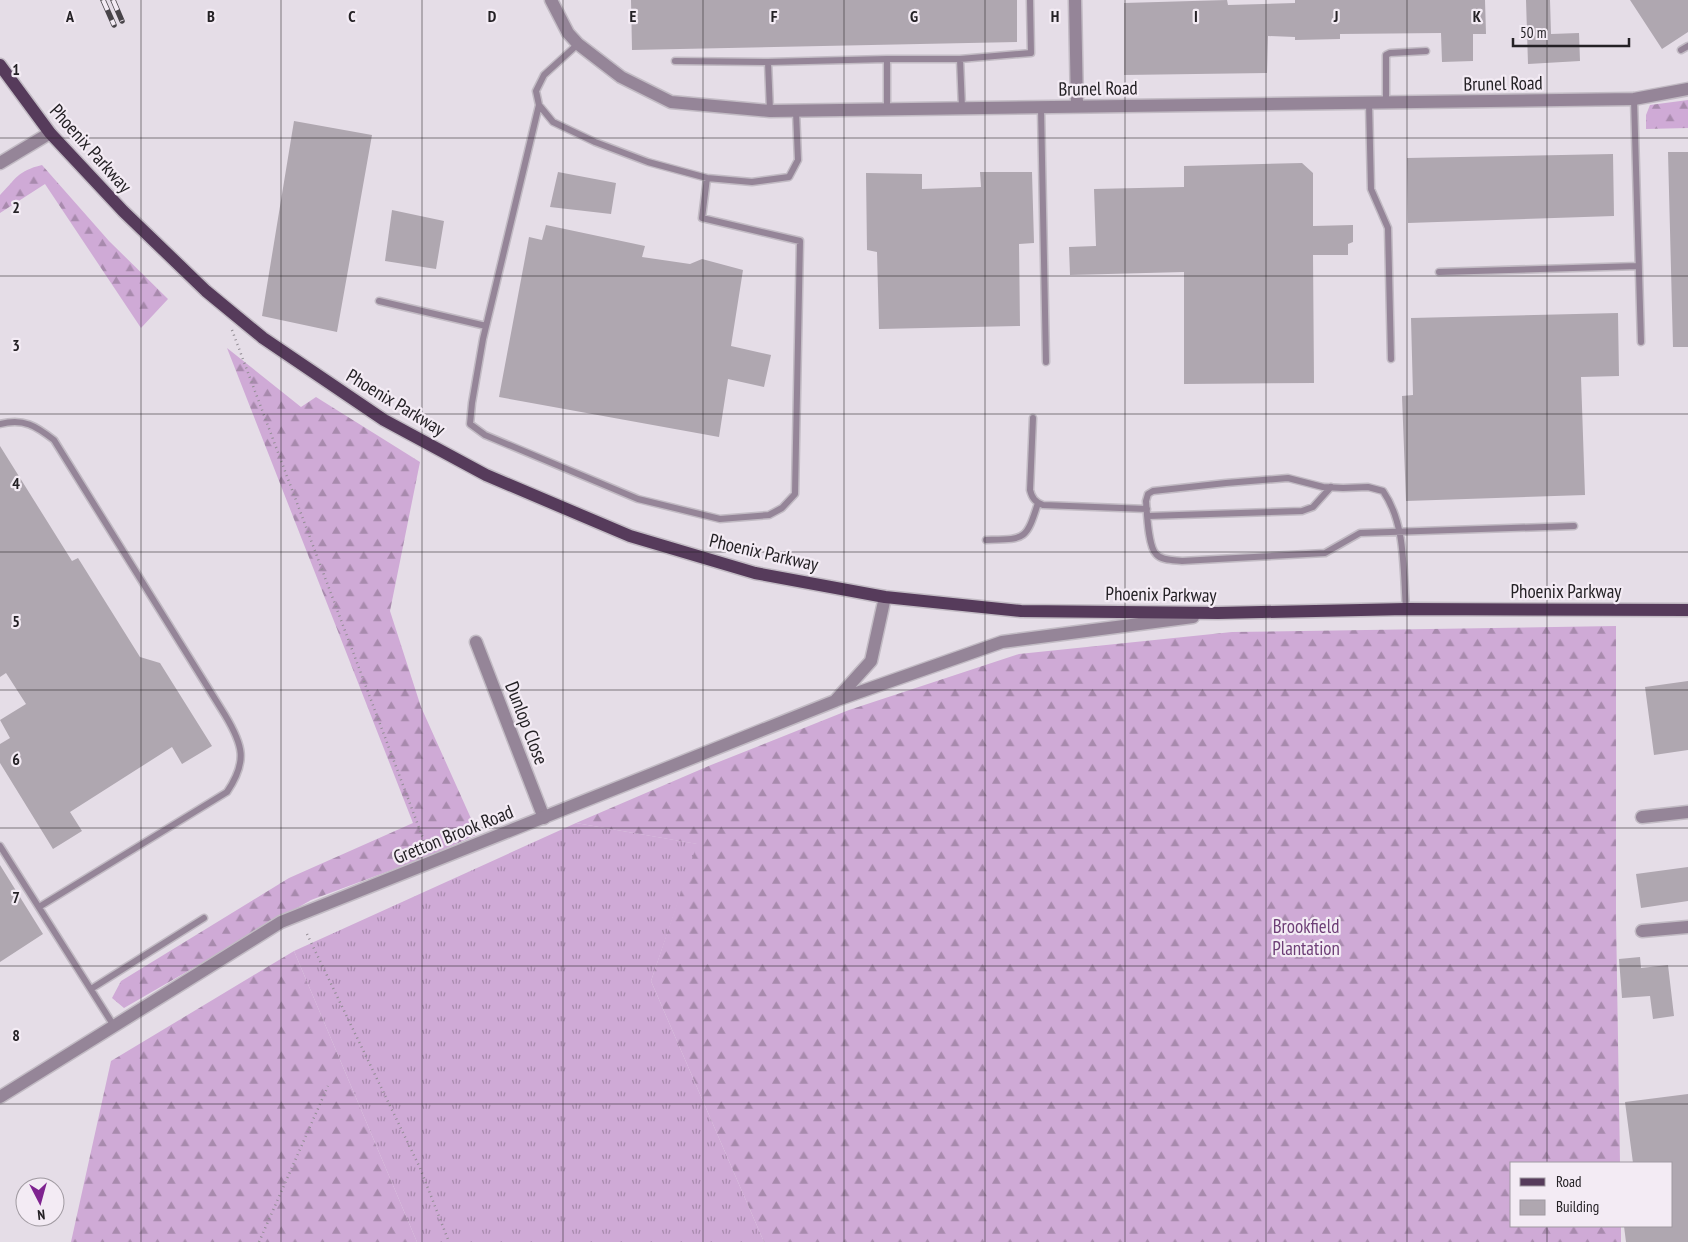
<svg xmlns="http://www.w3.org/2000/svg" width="1688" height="1242" font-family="'PT Sans Narrow',sans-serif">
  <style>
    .grass { fill: url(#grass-tufts) }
    .forest { fill: url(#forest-firs) }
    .building { fill: #afa7b0 }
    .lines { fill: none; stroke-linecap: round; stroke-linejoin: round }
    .service-casing { stroke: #c2bbc4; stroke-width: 9 }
    .minor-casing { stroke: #c2bbc4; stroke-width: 15 }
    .tertiary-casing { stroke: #c2bbc4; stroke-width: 15 }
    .primary-casing { stroke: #c2bbc4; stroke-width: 15 }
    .path { stroke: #938d95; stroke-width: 2.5; stroke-dasharray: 1 4; stroke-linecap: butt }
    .service { stroke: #958598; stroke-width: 6 }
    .minor { stroke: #958598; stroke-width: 12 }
    .tertiary { stroke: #958598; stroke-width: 12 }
    .primary { stroke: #563b5b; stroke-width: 12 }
    .rail-casing { stroke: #484449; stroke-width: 5.5 }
    .rail { stroke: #f3ebf4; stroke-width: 4; stroke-dasharray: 11; stroke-linecap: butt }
    .grid { fill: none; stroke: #242125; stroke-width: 1; stroke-opacity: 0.55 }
    .labels { text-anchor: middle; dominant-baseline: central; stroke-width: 4.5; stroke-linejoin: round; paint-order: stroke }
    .street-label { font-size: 19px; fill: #242125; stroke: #f3ebf4 }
    .park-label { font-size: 19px; fill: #6d3e76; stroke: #f3ebf4 }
    .grid-label { font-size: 16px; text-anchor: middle; font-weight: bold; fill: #242125; stroke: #f3ebf4; stroke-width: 4.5; stroke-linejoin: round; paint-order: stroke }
  </style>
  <defs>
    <pattern id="grass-tufts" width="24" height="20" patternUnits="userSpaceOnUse" patternTransform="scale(1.25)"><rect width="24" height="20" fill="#cfaad6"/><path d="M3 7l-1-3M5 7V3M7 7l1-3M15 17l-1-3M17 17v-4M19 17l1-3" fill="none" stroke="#a88aad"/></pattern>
    <pattern id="forest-firs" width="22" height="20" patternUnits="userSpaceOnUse" patternTransform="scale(1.25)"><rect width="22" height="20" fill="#cfaad6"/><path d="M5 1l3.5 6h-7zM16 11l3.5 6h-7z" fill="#a88aad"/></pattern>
  </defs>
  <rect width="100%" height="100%" fill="#e5dde7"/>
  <path class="grass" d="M576,823L698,844L651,981L764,1242H417L294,951Z"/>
  <path class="forest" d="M1688,100V128L1646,129V115L1650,105Z
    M42,165L109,241L168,299L141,328L45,184L0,213V195C16,179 17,171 42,165Z
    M227,348L301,407L316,397L420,462L390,611L421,707L478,834L427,857L311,900L124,1008L112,998L121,981L289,878L413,823Z
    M1616,626V917L1620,1163H1512V1226H1621V1242H764L651,981L697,844L576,823L711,765L849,710L1019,654L1232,632Z
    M294,951L417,1242H71L111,1061Z"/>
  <path class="building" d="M631,0H1017V42L632,50Z
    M1227,0L1228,5L1295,3V0H1485L1486,34H1473V61L1442,62L1441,33L1340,34V39L1295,40V37L1268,36L1267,73L1124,75V3Z
    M1526,0H1550L1551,34L1579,33L1580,61L1528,64Z
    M1630,0H1688V32L1662,49Z
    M294,121L372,135L337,332L262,316Z
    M1668,152H1688V347H1673Z
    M1613,154L1614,216L1408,223L1407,158Z
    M1302,163L1313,173V226L1353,225V242L1348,244V255H1313L1314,383L1184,384V272L1070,275L1069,247L1096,246L1094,189L1184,187V166Z
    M558,172L616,183L611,214L550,207Z
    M980,172H1032L1034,243L1019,244L1020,326L879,329L877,252L867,250L866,173L922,174V189L981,187Z
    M392,210L444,221L436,269L385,261Z
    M546,225L645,246L642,257L690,264L702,259L743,270L731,346L771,355L764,387L728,379L719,437L499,397L529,237L542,240Z
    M1618,313L1619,376L1581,377L1585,495L1406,501L1402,396L1413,395L1411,318Z
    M0,446L72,561L78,558L140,657L160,663L212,746L182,764L172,747L70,812L82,831L53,849L0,763V744L10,738L0,720L26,704L6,673L0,677Z
    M1688,681V750L1654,755L1645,687Z
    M0,865L43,934L0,962Z
    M1688,867V901L1641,908L1636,874Z
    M1640,957L1641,968L1668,965L1674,1016L1653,1019L1650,996L1622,998L1619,959Z
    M1688,1094V1242H1626L1624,1226H1672V1163H1633L1625,1102Z"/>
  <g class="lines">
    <defs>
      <path id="service" d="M578,44L544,75L536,91L539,105L553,122L595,142L648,162L707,178L752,182L789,177L798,160L796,111
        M1681,50L1688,46
        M960,59L1031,53L1030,0
        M675,61L768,62L887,59
        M768,62L770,111
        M1634,99L1641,342
        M1369,103L1371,189L1388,228L1391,359
        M1386,103V55L1390,53L1426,51
        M539,105L483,339L472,403L470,424L485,435L638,499L720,519L769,515L782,508L795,494L800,241L702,218L707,178
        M1041,108L1046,362
        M887,110V59H960L962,108
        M1439,272L1638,266
        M379,301L486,326
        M1033,418L1030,490C1032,498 1035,502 1043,505L1147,509
        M0,424C24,418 36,426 54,440L225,715C243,745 248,761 227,792L39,907
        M1148,516L1302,511L1313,507L1331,487
        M986,540C1025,539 1026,541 1038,503
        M1406,609C1403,570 1406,524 1383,491L1368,487L1343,488L1323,487L1288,478L1226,483L1153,491L1148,494L1146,501C1147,513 1148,546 1156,554C1162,561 1174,560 1182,561L1325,553L1360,533L1574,526
        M0,846L114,1026
        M91,989L204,918"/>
      <path id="minor" d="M551,0L568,33L578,44L621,77L671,102L770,111L1634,99L1688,89
        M1075,0L1077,106
        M0,163L50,133
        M476,642L544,818
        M1642,817L1688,812
        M1642,931L1688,927"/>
      <path id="tertiary" d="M837,700L1002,642L1193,617
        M0,1097L281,922L835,701L871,661L885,597"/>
      <path id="primary" d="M0,65L50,133L123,211L206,291L263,338L384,420L486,475L630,536L755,573L885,597L1021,611L1218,613L1406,609L1688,610"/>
    </defs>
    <use href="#service" class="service-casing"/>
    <use href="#minor" class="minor-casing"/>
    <use href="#tertiary" class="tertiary-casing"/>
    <use href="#primary" class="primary-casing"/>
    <path class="path" d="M232,330L427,849
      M307,934L420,1168L449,1242
      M259,1242L328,1086"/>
    <use href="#service" class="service"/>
    <use href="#minor" class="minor"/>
    <use href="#tertiary" class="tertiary"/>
    <use href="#primary" class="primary"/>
    <defs>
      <path id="rail" d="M103,0L114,25
        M113,0L122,21"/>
    </defs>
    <use href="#rail" class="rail-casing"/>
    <use href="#rail" class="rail"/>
  </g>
  <path class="grid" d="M141,0V1242M281,0V1242M422,0V1242M563,0V1242M703,0V1242M844,0V1242M985,0V1242M1125,0V1242M1266,0V1242M1407,0V1242M1547,0V1163M0,138H1688M0,276H1688M0,414H1688M0,552H1688M0,690H1688M0,828H1688M0,966H1688M0,1104H1688M1547,1226V1242"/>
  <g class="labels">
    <g class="street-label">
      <text transform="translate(1503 83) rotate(-1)">Brunel Road</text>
      <text transform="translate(1098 88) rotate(-1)">Brunel Road</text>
      <text transform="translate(91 148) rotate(48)">Phoenix Parkway</text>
      <text transform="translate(396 402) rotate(31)">Phoenix Parkway</text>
      <text transform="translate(764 552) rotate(13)">Phoenix Parkway</text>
      <text x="1566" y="591">Phoenix Parkway</text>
      <text transform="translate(1161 594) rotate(1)">Phoenix Parkway</text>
      <text transform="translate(527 723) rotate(69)">Dunlop Close</text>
      <text transform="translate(453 834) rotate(-22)">Gretton Brook Road</text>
    </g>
    <g class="park-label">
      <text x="1306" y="926">Brookfield<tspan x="1306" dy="22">Plantation</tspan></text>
    </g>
  </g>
  <g class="grid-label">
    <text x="70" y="22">A</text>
    <text x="211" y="22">B</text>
    <text x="352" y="22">C</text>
    <text x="492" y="22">D</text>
    <text x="633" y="22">E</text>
    <text x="774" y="22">F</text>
    <text x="914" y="22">G</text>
    <text x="1055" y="22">H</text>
    <text x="1196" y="22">I</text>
    <text x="1336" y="22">J</text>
    <text x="1477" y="22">K</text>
    <text x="16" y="75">1</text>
    <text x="16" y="213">2</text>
    <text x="16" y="351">3</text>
    <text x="16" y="489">4</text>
    <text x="16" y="627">5</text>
    <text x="16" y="765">6</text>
    <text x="16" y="903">7</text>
    <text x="16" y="1041">8</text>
  </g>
  <rect x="1510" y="1162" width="162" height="65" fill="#f3ebf4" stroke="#a09aa1"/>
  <rect x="1520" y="1178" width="25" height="8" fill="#563b5b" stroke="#a09aa1"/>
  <text x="1556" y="1187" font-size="15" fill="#242125">Road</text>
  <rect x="1520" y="1200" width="25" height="15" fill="#afa7b0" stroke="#a09aa1"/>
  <text x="1556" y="1212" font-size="15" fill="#242125">Building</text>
  <g transform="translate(40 1202) rotate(174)"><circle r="24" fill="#f3ebf4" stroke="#a09aa1"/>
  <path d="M0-4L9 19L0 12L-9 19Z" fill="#7f2390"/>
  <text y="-8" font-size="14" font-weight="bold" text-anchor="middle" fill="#242125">N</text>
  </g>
  <path d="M1513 38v8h116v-8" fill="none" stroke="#242125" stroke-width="2.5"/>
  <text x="1520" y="38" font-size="15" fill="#242125" stroke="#f3ebf4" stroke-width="4" paint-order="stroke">50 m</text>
</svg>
